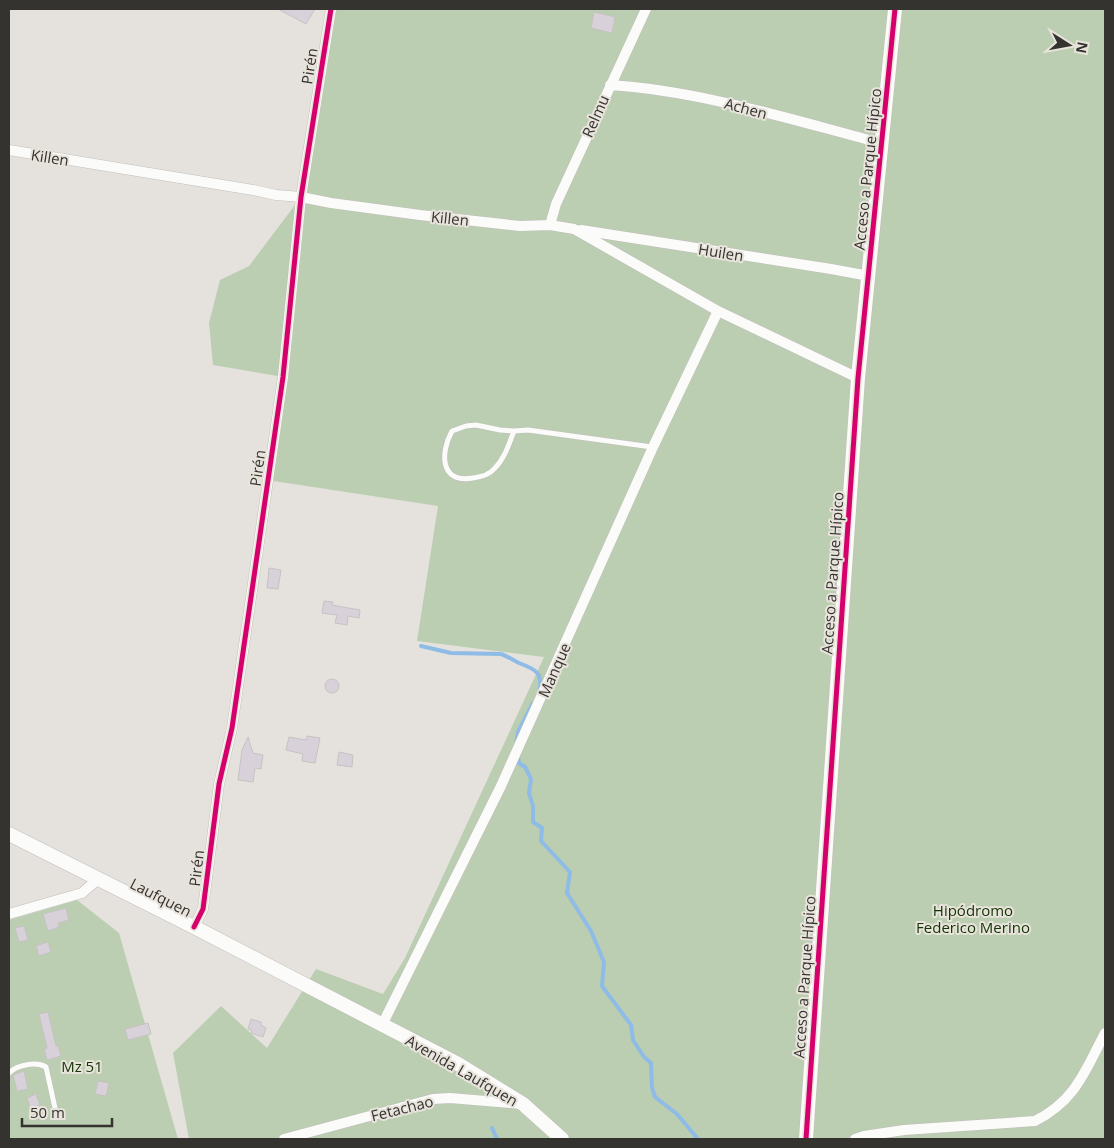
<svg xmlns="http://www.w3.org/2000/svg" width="1114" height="1148" font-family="'Open Sans',sans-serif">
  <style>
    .green { fill: #bbceb1 }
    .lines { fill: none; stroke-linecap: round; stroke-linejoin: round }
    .stream { stroke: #8ebce6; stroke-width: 4 }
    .building { fill: #d9d1da; stroke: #c5c3c2 }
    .service-casing { stroke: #c1bfbc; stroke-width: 6 }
    .minor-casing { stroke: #c1bfbc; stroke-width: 11 }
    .tertiary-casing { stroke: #c1bfbc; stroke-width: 15 }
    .service { stroke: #fbfbfa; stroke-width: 5 }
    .minor { stroke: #fbfbfa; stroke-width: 10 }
    .tertiary { stroke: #fbfbfa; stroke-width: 14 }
    .cycleway-casing { stroke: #e8e3db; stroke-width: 8 }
    .cycleway { stroke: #d6006c; stroke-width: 5 }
    .labels { text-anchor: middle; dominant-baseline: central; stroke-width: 4; stroke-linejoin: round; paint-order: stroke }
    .street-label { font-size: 15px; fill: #353330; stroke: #e8e3db }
    .park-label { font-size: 15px; fill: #123503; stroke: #e8e3db }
  </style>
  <rect width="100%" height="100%" fill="#e5e2de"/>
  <path class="green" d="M331,9H1105V1139H189L173,1053L221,1006L267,1048L316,969L383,994L405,958L544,657L417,641L438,506L267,480L283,377L213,365L209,323L220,280L249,266L301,197Z
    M77,900L119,933L178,1139H9V920Z"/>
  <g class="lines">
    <path class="stream" d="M421,646L451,653L501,654C507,656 513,660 519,663C535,669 544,673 539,692
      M516,744L518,732L533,703
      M518,756L519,763L525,767L531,779L529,793L533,806V822L542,828L541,841L570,872L567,893L591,931L604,962L602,986L631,1025L633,1040L644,1057L651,1063L652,1088L655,1097L677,1114L698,1139
      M492,1128L497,1139"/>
  </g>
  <path class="building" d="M278,9H315L306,24Z
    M594,12L615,17L612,33L591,28Z
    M269,568L281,570L278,589L267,588Z
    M324,601L333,602L332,605L360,610L359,618L348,616L347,625L335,623L337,615L322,613Z
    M325 686a7 7 0 1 1 14 0a7 7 0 1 1-14 0Z
    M307,736L320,738L315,763L302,761L303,754L286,750L289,737L306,740Z
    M248,737L253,753L263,755L261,769L255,768L253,782L238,780L242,750Z
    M339,752L353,755L352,767L337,765Z
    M66,908L69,920L58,923L59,927L48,931L43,914Z
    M24,926L28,940L19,942L15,928Z
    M48,942L51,952L39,956L36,946Z
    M48,1012L56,1046H58L61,1056L47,1060L44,1049L47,1048L39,1014Z
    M251,1019L261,1022V1025L266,1028L263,1037L251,1033L252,1030L248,1029Z
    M148,1023L151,1034L128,1040L125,1029Z
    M24,1071L28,1089L17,1091L13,1075Z
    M98,1081L109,1083L106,1096L95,1094Z
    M36,1094L40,1105L30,1108L27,1098Z"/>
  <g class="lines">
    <defs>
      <path id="service" d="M514,431C509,444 505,458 494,469C490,474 480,477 473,478C440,484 440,453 452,431L466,426L476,425L500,430L514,431L528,430L652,447
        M9,1073C17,1065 36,1061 46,1067L57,1117"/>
      <path id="minor" d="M610,85C702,91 792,120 881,143
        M9,150L253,190L276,195L301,197L331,203L420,215L520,226L550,225L574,229L718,311L858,378
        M550,225L556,204L646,9
        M581,230L831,269L869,276
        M9,914L82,893L98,879
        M194,927L203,909L219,784L232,728L283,377L301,197L331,9
        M382,1025L501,786L653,447L718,311
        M284,1139L433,1099L450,1098L522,1104
        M855,1139L864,1136L904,1130L1035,1121C1076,1100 1085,1071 1105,1033"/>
      <path id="tertiary" d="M9,834L194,927L458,1064L523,1104L562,1139
        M806,1139L858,378L895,9"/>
    </defs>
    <use href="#service" class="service-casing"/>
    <use href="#minor" class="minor-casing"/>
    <use href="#tertiary" class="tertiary-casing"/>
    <use href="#service" class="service"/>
    <use href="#minor" class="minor"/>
    <use href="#tertiary" class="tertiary"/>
    <defs>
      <path id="cycleway" d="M194,927L203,909L219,784L232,728L283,377L301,197L331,9
        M806,1139L858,378L895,9"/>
    </defs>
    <use href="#cycleway" class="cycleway-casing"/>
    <use href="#cycleway" class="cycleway"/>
  </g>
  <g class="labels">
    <g class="street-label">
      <text transform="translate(309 66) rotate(-81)">Pirén</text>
      <text transform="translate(746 108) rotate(15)">Achen</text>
      <text transform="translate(595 116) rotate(-66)">Relmu</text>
      <text transform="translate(50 157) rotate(9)">Killen</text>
      <text transform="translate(867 169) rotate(-84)">Acceso a Parque Hípico</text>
      <text transform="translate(450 218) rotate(6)">Killen</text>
      <text transform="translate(721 252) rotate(9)">Huilen</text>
      <text transform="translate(257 468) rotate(-82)">Pirén</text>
      <text transform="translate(832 573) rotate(-86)">Acceso a Parque Hípico</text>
      <text transform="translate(554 670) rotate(-66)">Manque</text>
      <text transform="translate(196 868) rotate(-83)">Pirén</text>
      <text transform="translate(161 897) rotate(27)">Laufquen</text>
      <text transform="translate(804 977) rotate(-86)">Acceso a Parque Hípico</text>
      <text transform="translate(462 1070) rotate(30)">Avenida Laufquen</text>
      <text transform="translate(402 1108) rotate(-14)">Fetachao</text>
    </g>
    <g class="park-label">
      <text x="973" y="910">Hipódromo<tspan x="973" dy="17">Federico Merino</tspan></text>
      <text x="82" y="1066">Mz 51</text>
    </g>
  </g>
  <rect width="1114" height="1148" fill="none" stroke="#353330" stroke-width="20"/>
  <g transform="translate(1069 45) rotate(101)" stroke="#e8e3db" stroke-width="4" paint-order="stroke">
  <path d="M0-4L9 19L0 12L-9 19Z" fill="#353330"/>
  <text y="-8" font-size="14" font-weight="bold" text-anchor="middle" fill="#353330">N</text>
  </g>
  <path d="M22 1118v8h90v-8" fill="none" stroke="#353330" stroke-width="2.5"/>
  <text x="30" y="1118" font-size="15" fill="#353330" stroke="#e8e3db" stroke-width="4" paint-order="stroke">50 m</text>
</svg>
